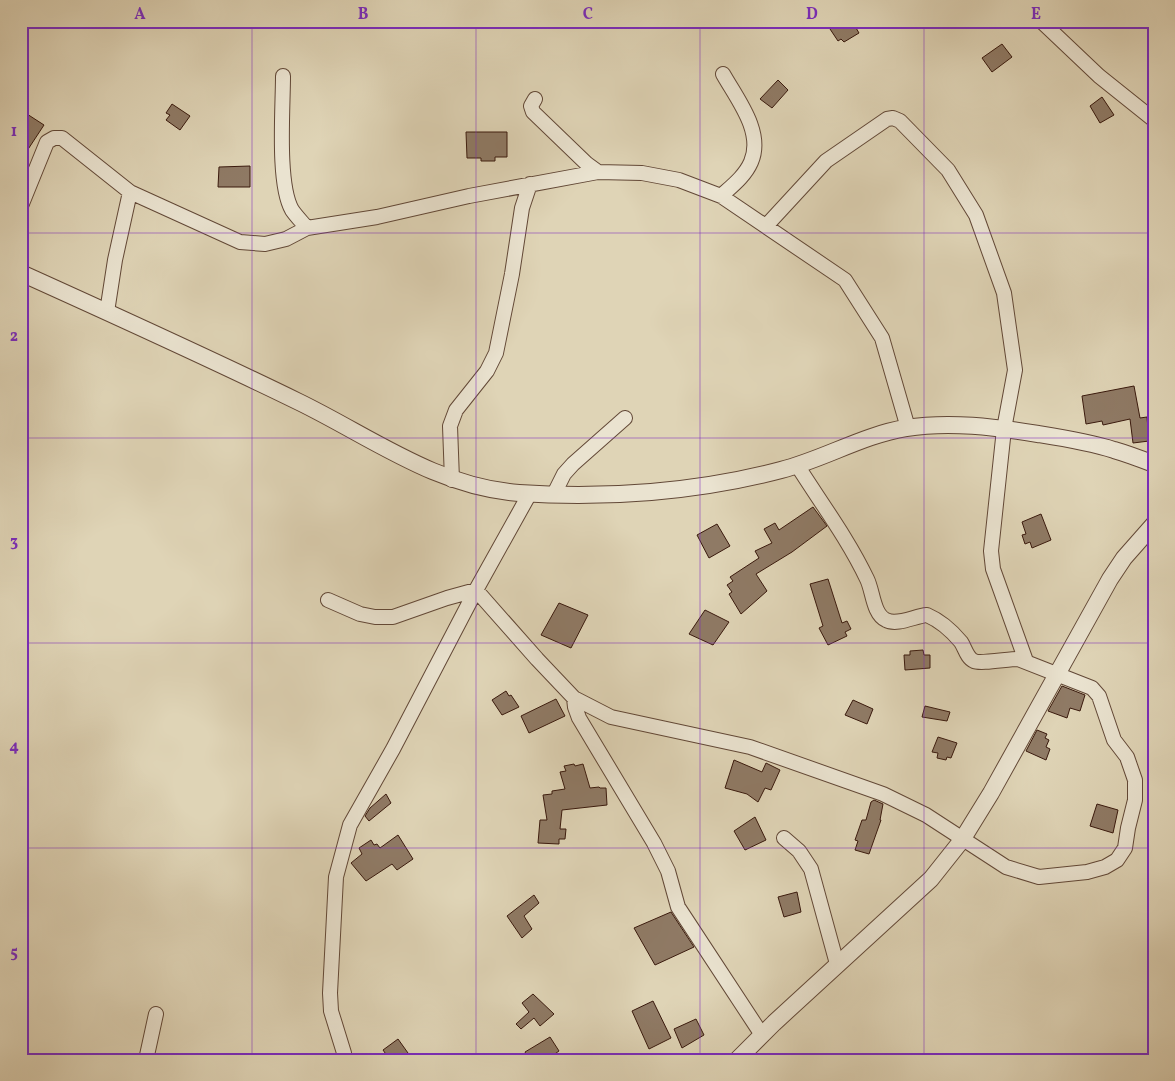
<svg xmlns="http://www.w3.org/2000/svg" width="1175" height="1081" font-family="Vollkorn,serif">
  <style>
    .building { fill: #8f7a65; stroke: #39190d }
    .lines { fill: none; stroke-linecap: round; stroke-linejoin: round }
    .minor-casing { stroke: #624837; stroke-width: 16 }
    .tertiary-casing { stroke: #624837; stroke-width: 18 }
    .minor { stroke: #eae3d0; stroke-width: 14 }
    .tertiary { stroke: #eae3d0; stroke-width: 16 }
    .grid { fill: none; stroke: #7b2cbf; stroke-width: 1; stroke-opacity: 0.55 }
    .neatline { fill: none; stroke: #7b2cbf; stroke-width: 2 }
    .grid-label { font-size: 16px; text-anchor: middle; font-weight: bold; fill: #7b2cbf }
  </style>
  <rect width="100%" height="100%" fill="#dfd4b6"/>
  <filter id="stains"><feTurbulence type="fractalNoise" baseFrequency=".004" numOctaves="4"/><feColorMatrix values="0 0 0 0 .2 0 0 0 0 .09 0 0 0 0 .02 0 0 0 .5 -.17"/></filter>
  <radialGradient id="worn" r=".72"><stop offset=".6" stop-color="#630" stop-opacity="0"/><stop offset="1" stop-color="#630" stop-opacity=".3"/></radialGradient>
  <path class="building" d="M835,21H852L859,33L844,42L841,39L838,41L828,26Z
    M1002,44L1012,57L992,72L982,58Z
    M778,80L788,90L772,108L760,99Z
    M1102,97L1114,115L1100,123L1090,106Z
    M172,104L190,116L180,130L166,120L170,115L166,113Z
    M27,114L44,125L21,160V122Z
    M466,132H507V157H495V161H481V158H467Z
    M250,166V187H218L219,167Z
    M1134,386L1140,418L1147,417L1149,441L1133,443L1130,419L1103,425L1102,421L1086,424L1082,396Z
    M813,507L827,526L792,552L756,574L767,591L741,614L729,594L732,592L727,585L733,581L730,577L759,558L755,551L772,543L764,529L775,523L779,530Z
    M1041,514L1051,540L1032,548L1030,542L1025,544L1022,535L1026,534L1022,522Z
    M717,524L730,546L709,558L697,535Z
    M828,579L842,623L847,621L851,629L845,632L847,636L828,645L819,628L823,626L810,584Z
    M559,603L588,615L571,648L541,635Z
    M705,610L729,622L713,645L689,634Z
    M923,650L924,655H930V668L905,670L904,655H910V651Z
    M1062,686L1085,695L1080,711L1070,708L1067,718L1048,711Z
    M506,691L509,696L511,695L519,707L502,715L492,700Z
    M556,699L565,716L529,733L521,716Z
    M853,700L873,709L867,724L845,715Z
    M925,706L950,712L947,721L922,717Z
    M1037,730L1047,734L1045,738L1049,740L1046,747L1050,749L1046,760L1026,751Z
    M938,737L957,743L951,758L947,757L946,760L937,758L938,753L932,752Z
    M734,760L762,772L766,763L780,770L771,790L765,788L758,802L747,794L725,788Z
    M574,764L575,766L583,764L590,788L599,787L600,788H606L607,805L562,810L560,829H566L565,839H559V844L538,843L540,820H547L543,795L552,794V791L565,789L560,772L566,771L564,766Z
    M386,794L391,803L369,821L365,816L370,808Z
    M874,800L883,804L880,820H881L869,854L855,850L858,841L855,840L862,820H866L871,802Z
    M1097,804L1118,810L1113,833L1090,826Z
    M755,817L766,840L745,850L734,831Z
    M398,835L413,859L397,870L392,864L366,881L351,863L362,854L359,848L371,840L374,845L377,844L380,848Z
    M797,892L801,912L784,917L778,897Z
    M534,895L539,903L524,916L532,929L522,938L507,916Z
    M671,912L694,947L655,965L634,928Z
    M533,994L554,1014L540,1026L534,1018L521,1029L516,1024L529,1012L522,1003Z
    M653,1001L671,1038L649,1049L632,1011Z
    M696,1019L704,1035L682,1048L674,1029Z
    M550,1037L559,1051L546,1060H529L525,1052Z
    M398,1039L413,1060H390L383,1050Z"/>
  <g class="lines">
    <defs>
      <path id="minor" d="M1041,21L1099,76L1154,120
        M283,76C283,108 277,184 292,210C296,216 302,222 307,228
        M535,99L531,106L533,112L587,164L598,172
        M721,196C732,186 745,176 751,162C764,132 737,99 723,74
        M21,206L47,142L54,138H62L130,192L240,242L265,244L286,239L307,228L377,217L469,196L598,172L642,173L679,180L721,196L845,280L882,338L908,428
        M766,226L826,161L887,119L893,118L900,121L948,170L976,215L1004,293L1015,370L1004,429L991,551L993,569L1026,661
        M107,312L115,260L130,192
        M452,480L450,426L456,410L487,371L496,353L512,274L522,208L530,184
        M554,494L564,474L573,464L625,418
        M328,600L360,614L375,617H393L447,598L476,590L537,659L574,698L575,707L579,718L654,843L668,871L678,907L762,1035
        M574,698L611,717L750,747L883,794L926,815L1006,867L1039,877L1087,872L1105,867L1117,860L1125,848L1128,828L1135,800V780L1127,757L1114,740L1099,696L1092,688L1018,659C1008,659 980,664 974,661C967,658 965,648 961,642C951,630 941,621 927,615C915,616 897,626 886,620C873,614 873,591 867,579C848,539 821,503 797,465
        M784,838L799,851L811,869L837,964
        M146,1060L156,1014
        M344,1060V1053L331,1011L330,993L336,877L350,825L393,749L476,590L530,493"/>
      <path id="tertiary" d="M21,273C114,315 207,357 299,402C371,437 436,487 519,493C605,499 698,492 781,470C824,459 863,435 906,428C950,421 995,427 1038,434C1063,438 1089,442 1114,450C1128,454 1141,459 1154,464
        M737,1060L774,1023L931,879L962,840L991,793L1110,579L1124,558L1154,524"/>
    </defs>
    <use href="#minor" class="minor-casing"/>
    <use href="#tertiary" class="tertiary-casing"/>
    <use href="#minor" class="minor"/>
    <use href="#tertiary" class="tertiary"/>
  </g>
  <path class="grid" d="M252,21V1060M476,21V1060M700,21V1060M924,21V1060M21,233H1154M21,438H1154M21,643H1154M21,848H1154"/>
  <rect width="1175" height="1081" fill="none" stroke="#dfd4b6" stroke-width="55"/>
  <rect x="28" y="28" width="1120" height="1026" class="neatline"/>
  <g class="grid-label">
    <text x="140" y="19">A</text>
    <text x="363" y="19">B</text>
    <text x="588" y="19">C</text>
    <text x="812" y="19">D</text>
    <text x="1036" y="19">E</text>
    <text x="14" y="136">1</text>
    <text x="14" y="341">2</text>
    <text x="14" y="546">3</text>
    <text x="14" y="751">4</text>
    <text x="14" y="957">5</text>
  </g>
  <rect width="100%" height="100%" filter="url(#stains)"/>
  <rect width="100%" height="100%" fill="url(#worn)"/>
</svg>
